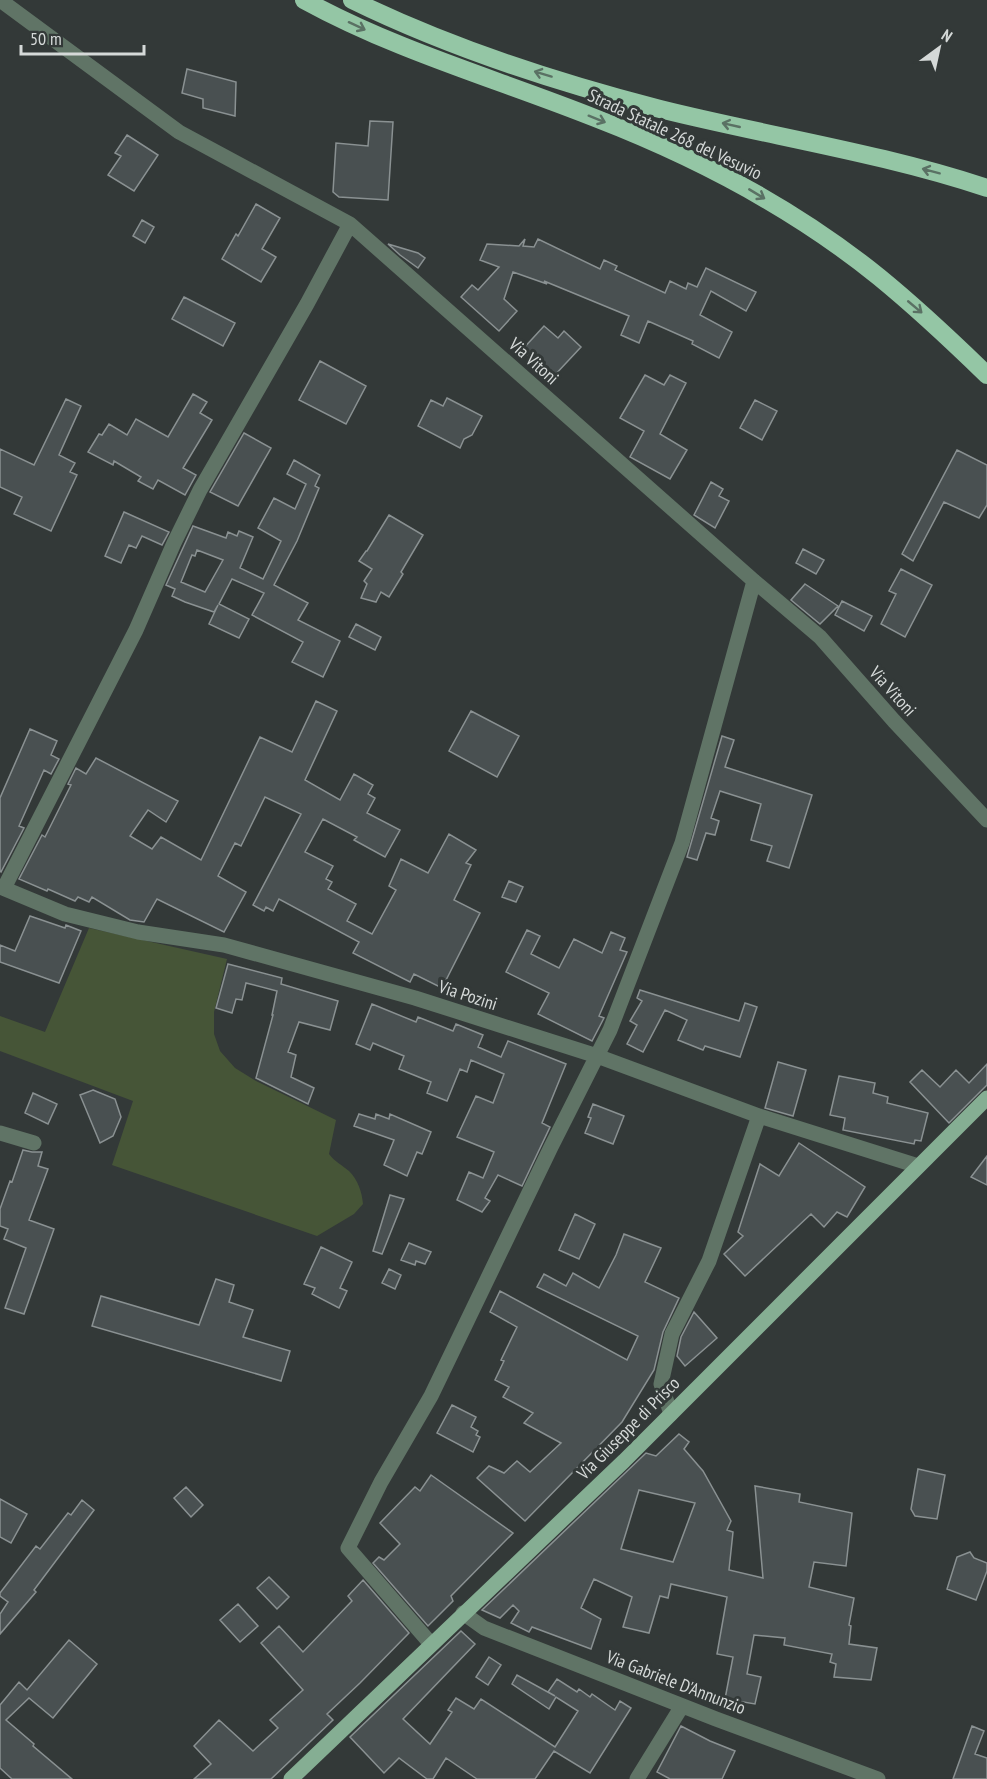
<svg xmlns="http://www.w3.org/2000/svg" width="987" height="1779" font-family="'PT Sans Narrow',sans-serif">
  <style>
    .green { fill: #465537 }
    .building { fill: #495051; stroke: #8a9192; stroke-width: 1.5; fill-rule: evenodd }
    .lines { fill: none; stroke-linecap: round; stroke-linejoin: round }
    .minor { stroke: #607466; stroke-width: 15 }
    .major { stroke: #85ae93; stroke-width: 15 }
    .highway { stroke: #94c6a5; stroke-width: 18 }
    .oneway { stroke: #5a7164 }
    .labels { text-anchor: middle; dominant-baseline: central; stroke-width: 6; stroke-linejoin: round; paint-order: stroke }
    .street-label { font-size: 18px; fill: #d5d9d8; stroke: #333938 }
  </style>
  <rect width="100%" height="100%" fill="#333938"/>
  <path class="green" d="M89,928L227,959L214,1012V1034L220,1051L235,1068L256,1081L336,1120L329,1154C335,1162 342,1165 349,1171C358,1180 362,1192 363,1204L354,1214L317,1236L112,1165L133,1101L0,1051V1016L45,1032Z"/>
  <path class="building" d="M187,69L236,82L235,116L203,108V99L182,93Z
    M370,121L393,122L388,200L339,197L333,192L336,143L368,146Z
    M127,135L158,155L134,191L108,175L121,156L115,153Z
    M256,204L280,218L262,249L276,257L261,282L222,259L236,234L238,236Z
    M142,220L154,227L145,243L133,236Z
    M525,239L523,246L534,247L538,239L600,269L604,260L617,266L615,270L665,293L670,281L686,289L688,283L697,287L706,268L756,292L746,311L711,291L700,315L732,332L719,358L692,344L693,341L648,321L639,343L621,335L629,316L544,281L547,284L513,272L504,299L517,311L499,331L461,297L472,285L478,290L499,267L480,260L487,244L519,246Z
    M388,244L418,253L425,258L418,268L400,255Z
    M184,297L235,323L223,346L172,319Z
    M544,326L558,338L564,331L581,347L553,377L522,350Z
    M320,361L366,386L346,424L299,400Z
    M645,375L664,385L670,375L686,383L660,434L687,450L670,479L630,457L644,431L620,418Z
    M193,394L207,402L200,413L212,420L183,468L196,475L185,495L158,480L153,489L138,481L141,477L114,461L113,465L88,452L99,434L102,435L109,424L127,435L136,419L168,437Z
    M447,398L482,416L472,435L464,439L460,448L418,426L431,400L443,406Z
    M66,399L81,406L59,455L75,463L70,472L77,475L51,531L14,514L22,497L0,487V449L34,465Z
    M755,400L777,411L762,440L740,428Z
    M244,433L271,448L238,506L210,492Z
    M957,450L987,465V505L979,518L944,502L913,561L902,554Z
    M294,460L320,475L315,486L319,488L297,541L274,585L308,603L298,620L340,641L323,677L292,662L303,642L252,615L264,593L232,579L219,604L249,619L239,638L209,624L218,605L214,612L185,602L172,596L175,589L166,585L193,526L226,538L228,532L237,536L239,531L253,537L240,568L263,579L281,541L258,528L274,498L295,509L306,484L287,474ZM197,550L223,560L205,592L181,582L192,555L195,556Z
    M711,482L723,489L719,496L729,501L715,528L694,515Z
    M124,512L169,532L162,545L142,536L136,548L129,545L121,563L105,556Z
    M389,515L423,535L401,572L403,574L389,597L381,592L376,602L361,598L367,584L364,581L372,569L359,561L366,551H367Z
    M803,549L824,560L816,574L796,563Z
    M901,569L932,585L905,637L881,624L896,594L889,591Z
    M805,584L838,606L820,624L791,600Z
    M842,601L872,616L864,631L835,615Z
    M356,624L381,637L375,650L349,637Z
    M316,701L337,711L305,780L340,800L354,774L373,785L368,794L375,798L367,813L400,830L385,857L354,840L357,837L323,819L305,852L333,866L326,879L332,882L328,889L356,904L347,921L372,934L396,890L389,886L401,859L428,873L449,834L476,850L466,863L471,865L454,900L480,913L442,988L414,974L410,982L353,953L359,942L279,899L273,911L266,907L264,911L253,905L301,814L265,797L241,846L235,843L218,876L246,892L224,932L157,899L144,922L130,920L92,897L89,902L78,897L75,901L48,889L47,891L19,879L42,835L45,837L71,785L68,784L76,768L86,774L96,758L178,801L166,822L148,810L130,836L152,849L161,837L201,860L260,737L292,752Z
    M471,711L519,736L497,777L449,751Z
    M30,729L57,741L51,755L59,759L51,774L44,770L19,826L24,828L1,872L0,871V798Z
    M722,736L734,740L725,767L812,795L789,868L767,861L772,846L751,840L761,804L720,791L711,818L719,821L715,835L706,833L697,860L687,857Z
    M509,881L523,887L516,902L502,897Z
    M30,916L65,928L66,925L81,931L59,983L0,962V945L15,951Z
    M527,930L540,936L531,954L559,968L574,939L602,953L611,932L625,938L620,950L627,952L599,1016L604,1018L592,1041L538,1014L549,993L506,972Z
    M228,964L282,978L281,984L338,1001L330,1030L299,1022L288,1052L296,1055L291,1077L314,1088L308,1104L256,1078L273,1015H272L277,991L246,983L242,1000L236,999L232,1013L216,1008Z
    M640,990L739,1021L745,1003L757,1007L740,1057L705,1046L703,1050L678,1040L687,1020L665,1010L643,1052L627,1044L637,1025L630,1021L642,1001L637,998Z
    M372,1004L416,1022L418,1017L453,1031L456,1024L483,1035L478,1047L501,1057L508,1041L566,1064L542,1123L550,1127L522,1186L498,1175L485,1198L490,1201L482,1212L457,1200L469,1172L483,1178L494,1152L457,1137L476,1096L493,1103L504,1074L471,1060L467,1072L460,1069L447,1101L427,1093L431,1082L399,1069L404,1056L373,1043L370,1050L356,1044Z
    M778,1062L806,1070L793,1116L765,1108Z
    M987,1064V1085L949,1123L910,1082L922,1070L940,1087L956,1070L969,1083Z
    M839,1076L875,1083L873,1093L888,1097L887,1103L928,1113L921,1141L915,1140L914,1144L843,1130L845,1118L830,1115Z
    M93,1090L115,1099L121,1117L113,1136L100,1143L80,1095Z
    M33,1093L57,1104L48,1124L25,1113Z
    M593,1104L624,1116L613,1144L585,1133L591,1118L588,1117Z
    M359,1114L375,1119L376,1114L389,1119L390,1114L431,1132L422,1154L417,1152L407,1176L384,1165L394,1140L354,1126Z
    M799,1143L865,1187L847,1217L837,1212L824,1227L811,1214L745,1276L724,1254L743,1236L738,1232L760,1164L779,1176Z
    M23,1150L32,1152H42L38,1166L48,1169L29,1220L54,1229L24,1314L5,1308L26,1248L4,1239L8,1229L0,1226V1209L10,1181L12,1182Z
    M987,1156V1185L971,1177Z
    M390,1195L404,1199L382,1254L373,1251Z
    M575,1214L595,1224L579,1259L559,1250Z
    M624,1234L661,1248L645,1282L679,1298L663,1332L654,1370L622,1422L525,1521L477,1478L489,1466L504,1473L517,1461L530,1472L561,1443L524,1423L533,1413L503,1397L509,1387L495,1380L504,1361L501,1360L517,1327L490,1312L500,1291L627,1360L638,1336L537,1287L544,1274L566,1286L573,1273L599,1288L616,1255Z
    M409,1243L431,1252L425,1264L416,1261L415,1265L401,1260Z
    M321,1247L352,1262L340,1288L347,1291L339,1308L312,1294L315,1288L304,1284Z
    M389,1269L401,1275L395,1289L382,1283Z
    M216,1279L234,1285L229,1302L253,1310L243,1337L290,1351L281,1381L92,1326L101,1296L199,1325Z
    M694,1312L717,1338L685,1366L677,1356L681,1337Z
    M452,1405L476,1417L471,1427L478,1431L476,1435L480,1437L473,1452L437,1433Z
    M679,1434L689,1442L684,1449L703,1471L731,1521L727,1530L733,1532L729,1570L763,1578L755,1486L800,1494L799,1502L852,1513L846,1566L814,1562L809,1587L854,1598L849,1625L851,1626L849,1644L877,1648L871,1680L834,1677L836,1664L830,1662L832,1654L784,1645L785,1638L754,1635L747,1674L761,1677L755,1704L725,1699L733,1657L717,1654L727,1597L671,1584L668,1598L660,1596L649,1633L623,1627L632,1597L594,1579L581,1608L601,1619L591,1649L532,1627L529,1632L511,1623L519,1611L513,1605L500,1618L482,1610L646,1453L656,1456ZM639,1490L695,1503L673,1562L621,1549Z
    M918,1469L945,1475L937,1519L915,1516L911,1509Z
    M431,1475L513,1533L451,1596L453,1601L428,1626L373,1563L379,1557L384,1560L400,1544L380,1523L415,1487L420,1491Z
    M186,1487L203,1505L191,1517L174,1498Z
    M0,1499L27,1514L11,1543L0,1537Z
    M82,1500L94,1510L34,1590L36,1592L0,1634V1614L8,1602L0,1596V1593L36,1546L40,1549L68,1513L71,1515Z
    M970,1552L974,1558L987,1563V1571L976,1600L947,1589L957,1557Z
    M269,1577L289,1597L277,1609L257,1588Z
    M363,1580L409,1633L360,1683L327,1714L333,1720L271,1779H194L211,1764L194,1746L219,1720L253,1751L278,1728L270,1720L303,1690L261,1643L279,1626L303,1652L352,1601L348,1596Z
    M238,1604L258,1626L240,1642L220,1620Z
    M461,1631L475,1644L403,1719L430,1744L452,1712L448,1710L456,1698L474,1709L481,1699L555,1747L578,1711L556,1697L549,1709L512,1684L517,1675L555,1696L548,1692L557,1679L577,1692L579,1689L590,1697L592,1694L615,1710L620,1701L631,1708L590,1773L554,1751L535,1779H477L446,1758L433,1779H427L399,1758L384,1773L350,1737Z
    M69,1640L97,1664L53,1718L29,1698L6,1720L34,1744L33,1746L72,1779H12L0,1768V1705L19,1682L27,1690Z
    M489,1657L501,1665L488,1685L476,1677Z
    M681,1726L710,1741L735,1751L722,1779H670L657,1772Z
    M972,1726L984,1731L975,1754L987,1758V1779H953Z"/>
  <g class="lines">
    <path class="minor" d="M0,0L179,132L350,224L754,581L820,637L894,721L987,820
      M0,887L65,914L138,932L224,945L415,998L597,1056L759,1116L918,1166
      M4,888L136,630L174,543L200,490L307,304L350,224
      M0,1133L34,1143
      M671,1414L661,1384L672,1334L709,1261L759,1116
      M463,1613L484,1628L716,1719L878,1779
      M431,1644L348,1548L381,1482L431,1396L551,1147L610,1030L682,843L754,581
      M637,1779L682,1706"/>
    <path class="major" d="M291,1779L624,1461L987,1098"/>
    <path class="highway" d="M304,0C397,51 497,79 595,118C696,157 795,209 879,277C917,308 952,341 987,375
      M352,0C450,48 555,82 660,109C768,136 882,153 987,188"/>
  </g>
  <defs><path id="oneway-shaft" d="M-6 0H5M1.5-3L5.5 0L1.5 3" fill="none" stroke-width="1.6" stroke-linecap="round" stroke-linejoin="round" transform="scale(1.5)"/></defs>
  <g class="oneway">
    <use href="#oneway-shaft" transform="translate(357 26) rotate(25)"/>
    <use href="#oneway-shaft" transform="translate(543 74) rotate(-163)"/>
    <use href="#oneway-shaft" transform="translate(597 119) rotate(22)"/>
    <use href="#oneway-shaft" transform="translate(731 125) rotate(-167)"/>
    <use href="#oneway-shaft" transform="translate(931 171) rotate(-165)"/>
    <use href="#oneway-shaft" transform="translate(757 194) rotate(31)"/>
    <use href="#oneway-shaft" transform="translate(915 307) rotate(40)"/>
  </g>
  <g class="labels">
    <g class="street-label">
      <text transform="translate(675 134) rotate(25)">Strada Statale 268 del Vesuvio</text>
      <text transform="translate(534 361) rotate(42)">Via Vitoni</text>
      <text transform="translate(893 691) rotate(48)">Via Vitoni</text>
      <text transform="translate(468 995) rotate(18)">Via Pozini</text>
      <text transform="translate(628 1428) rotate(-45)">Via Giuseppe di Prisco</text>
      <text transform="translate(676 1682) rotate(21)">Via Gabriele D'Annunzio</text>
    </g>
  </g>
  <g transform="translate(939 48) rotate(33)" stroke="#333938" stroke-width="4.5" paint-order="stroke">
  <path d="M0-4.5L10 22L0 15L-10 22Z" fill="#d5d9d8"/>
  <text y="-9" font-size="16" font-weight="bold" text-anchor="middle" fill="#d5d9d8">N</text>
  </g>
  <path d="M21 45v9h123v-9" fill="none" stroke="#d5d9d8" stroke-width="3"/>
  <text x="30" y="45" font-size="18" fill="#d5d9d8" stroke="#333938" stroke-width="4.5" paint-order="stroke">50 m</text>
</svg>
